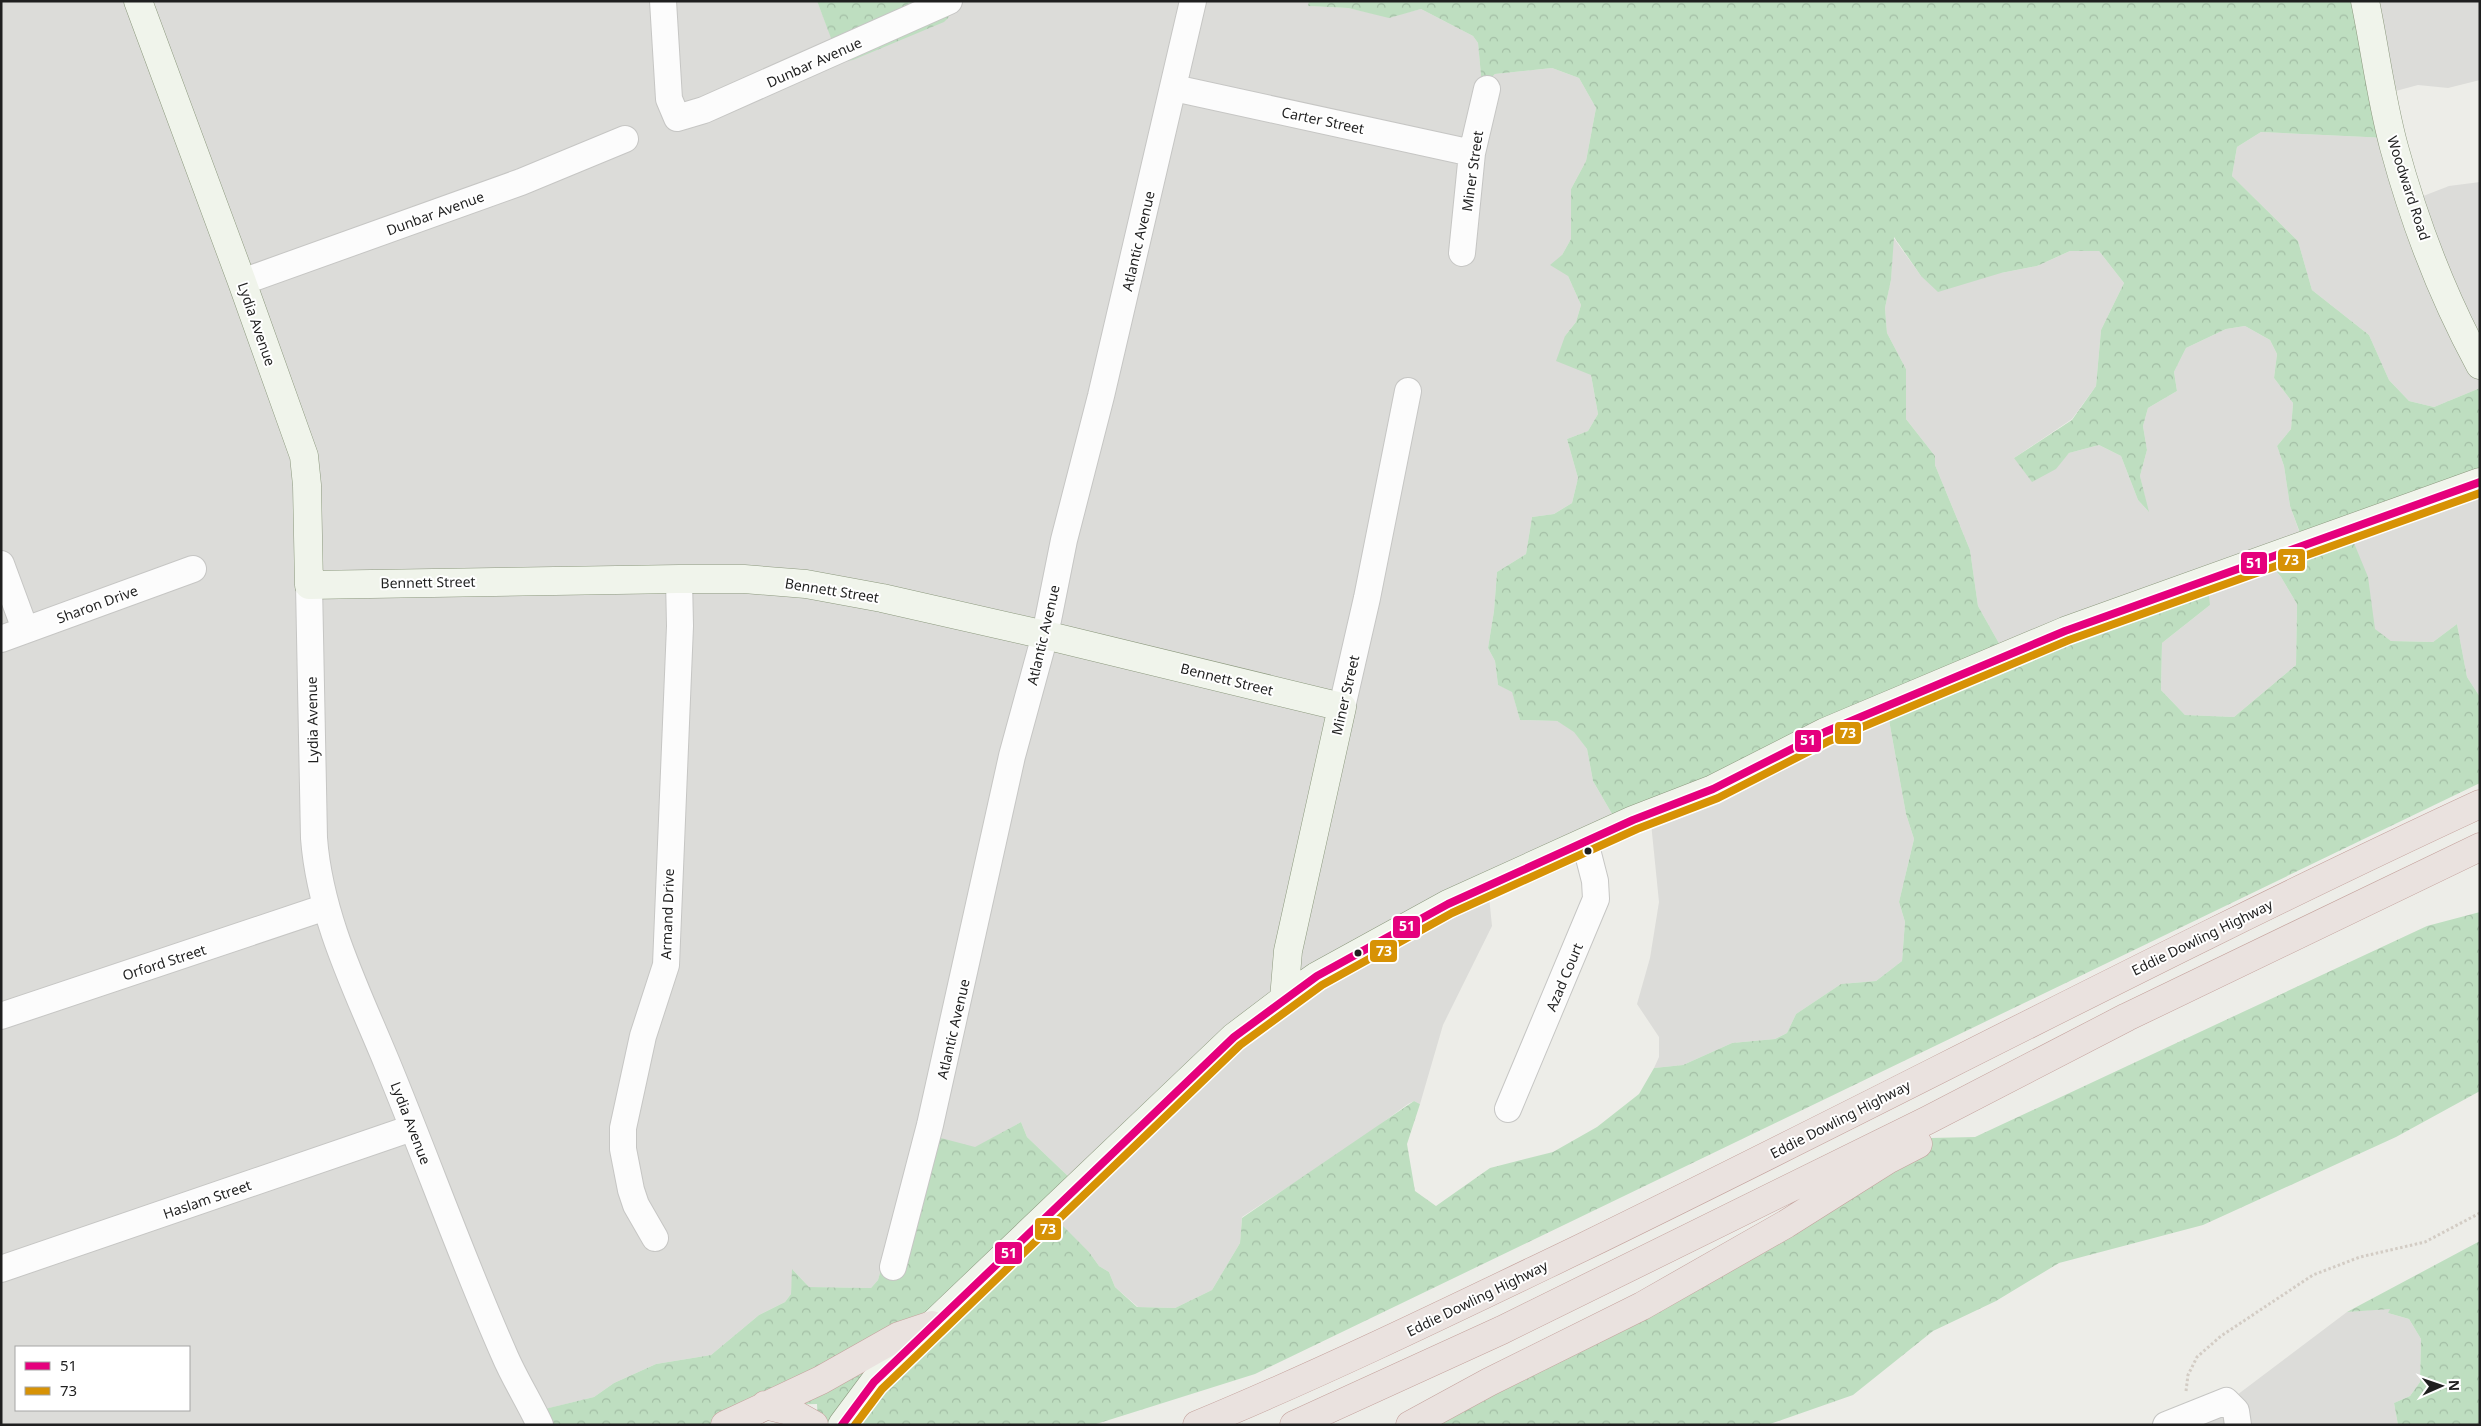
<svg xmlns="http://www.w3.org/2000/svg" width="2481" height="1426" font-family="'Noto Sans',sans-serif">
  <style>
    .residential { fill: #dcdcd9; fill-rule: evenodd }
    .forest { fill: url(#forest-crowns); fill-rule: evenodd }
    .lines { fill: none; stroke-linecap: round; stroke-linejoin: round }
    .street-casing { stroke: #c6c6c4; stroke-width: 28 }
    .secondary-casing { stroke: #8c997e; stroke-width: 29 }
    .highway-casing { stroke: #c4a19c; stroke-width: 29 }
    .path { stroke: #d3ccc4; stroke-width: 3; stroke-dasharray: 2.5 2.5; stroke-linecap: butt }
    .street { stroke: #fcfcfc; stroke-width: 26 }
    .secondary { stroke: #f0f4eb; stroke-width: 28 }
    .highway { stroke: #eae2df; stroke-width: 28 }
    .bus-1-casing { stroke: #fff; stroke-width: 11 }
    .bus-2-casing { stroke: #fff; stroke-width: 11 }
    .bus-1 { stroke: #e5007d; stroke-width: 8 }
    .bus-2 { stroke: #d79205; stroke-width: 8 }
    .bus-dot { fill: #1f1f1f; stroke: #fff; stroke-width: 2 }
    .labels { text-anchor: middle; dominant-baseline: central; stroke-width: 4; stroke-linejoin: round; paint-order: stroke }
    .street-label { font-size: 14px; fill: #1f1f1f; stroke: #fff }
    .line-badge { stroke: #fff; stroke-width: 2 }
    .badge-label { font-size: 14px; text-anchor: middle; font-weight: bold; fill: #fff }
  </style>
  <defs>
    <pattern id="forest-crowns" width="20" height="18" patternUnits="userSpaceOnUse" patternTransform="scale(1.25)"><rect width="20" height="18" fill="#bedec0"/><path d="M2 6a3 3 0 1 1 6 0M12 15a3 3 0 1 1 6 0" fill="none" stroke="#a3bea5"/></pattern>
  </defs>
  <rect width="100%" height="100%" fill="#edede8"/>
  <path class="residential" d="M1,1H817L841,62L948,1H1309V6L1348,8L1389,17L1421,9L1473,36L1478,43L1482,85L1495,74L1552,68L1579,78L1596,108L1586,161L1571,189V239L1562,255L1568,276L1581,305L1576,322L1565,336L1591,375L1598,414L1588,431L1567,439L1578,478L1572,503L1554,514L1532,517L1526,554L1497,572L1494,611L1488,648L1495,661L1498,685L1512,691L1520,720L1557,721L1574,731L1587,749L1593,781L1619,826L1488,887L1492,926L1443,1025L1420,1104L1414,1101L1408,1104L1352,1145L1242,1217L1240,1243L1212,1290L1175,1308L1138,1307L1115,1287L1109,1272L1099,1266L1089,1252L1044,1208L1071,1179L1027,1137L1021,1122L975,1148L916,1147L878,1280L871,1288L809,1287L793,1270L791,1294L785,1302L759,1315L711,1355L656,1364L614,1383L594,1397L525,1414L527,1425H1ZM16,1347H189V1410H16Z
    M2363,1H2480V80L2448,88L2418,85L2381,95Z
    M2261,132L2387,138L2408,202L2449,186L2480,182V388L2434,407L2409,401L2389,380L2369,335L2312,290L2298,241L2232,176L2237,147Z
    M1893,237L1921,276L2001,273L2037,266L2070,251H2099L2124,283L2101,330L2096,386L2072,419L2014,458L2059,464L2069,453L2099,445L2121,456L2138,500L2148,511L2140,476L2147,450L2143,426L2148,408L2177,391L2174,372L2186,348L2226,329L2245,326L2270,340L2277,354L2274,378L2293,403L2291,429L2277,446L2284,466L2290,506L2303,542L2266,559L2281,577L2297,604L2296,665L2234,717L2185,715L2161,690L2162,643L2210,605L2005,654L1978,606L1970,550L1935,465V456L1906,419V369L1887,333L1885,308L1891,280Z
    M2480,484V697L2467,677L2457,624L2433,642L2391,641L2374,629L2349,531Z
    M1887,709L1906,814L1914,839L1899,902L1905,922L1902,961L1876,981L1841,984L1796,1014L1787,1033L1775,1039L1732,1043L1683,1065L1654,1068L1659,1057V1037L1637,1004L1650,958L1659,902L1650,813Z
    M2382,1309H2391L2388,1313L2409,1319L2421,1339L2420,1382L2410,1396L2394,1403L2398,1425H2156L2233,1398L2347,1312Z"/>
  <path class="forest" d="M817,1H948L949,17L944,22L853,60L840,62Z
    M1309,1H2363L2387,138L2261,132L2237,147L2232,176L2298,241L2312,290L2369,335L2389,380L2409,401L2434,407L2480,388V484L2349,531L2368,577L2375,629L2391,641L2433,642L2457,624L2467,677L2480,697V783L1255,1374L1093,1425H818L817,1404L773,1405L728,1425H527L524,1414L594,1397L614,1383L656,1364L711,1355L759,1315L785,1302L791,1294L792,1269L809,1287L871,1288L878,1280L916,1147L922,1133L975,1147L1021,1122L1027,1137L1071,1179L1045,1208L1089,1252L1099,1266L1109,1272L1115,1287L1137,1307L1175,1308L1212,1290L1240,1243L1242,1218L1414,1101L1420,1104L1407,1144L1415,1191L1436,1206L1490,1168L1553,1152L1597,1127L1639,1094L1654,1068L1683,1065L1732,1043L1775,1039L1787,1033L1796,1014L1841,984L1876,981L1902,961L1905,922L1899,902L1914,839L1906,814L1887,709L1619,826L1593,781L1587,749L1574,732L1557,721L1520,720L1512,692L1498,685L1495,661L1488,648L1494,611L1497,572L1526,554L1532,517L1554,514L1572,503L1578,478L1567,439L1588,431L1598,414L1591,375L1556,361L1565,336L1576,322L1581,305L1568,276L1550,265L1562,255L1571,239V189L1586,161L1596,108L1579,78L1552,68L1495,74L1482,86L1478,43L1473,36L1421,9L1389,18L1348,8L1308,6ZM1894,237L1921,276L1938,292L2001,273L2037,266L2070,251H2099L2124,283L2101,330L2096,386L2072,420L2014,458L2032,482L2056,469L2069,453L2099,445L2121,456L2138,500L2149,512L2140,476L2147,450L2143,426L2148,408L2177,391L2174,372L2186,348L2226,329L2245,326L2270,340L2277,354L2274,378L2293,403L2291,429L2277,446L2284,466L2290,506L2303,541L2266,559L2281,577L2297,604L2296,665L2234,717L2185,715L2161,690L2162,643L2210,605L2207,580L2005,654L1978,606L1970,550L1935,465V456L1906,419V369L1887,333L1885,308L1891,280Z
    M2480,912V1091L2396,1137L2203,1225L2059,1263L1996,1301L1933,1331L1853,1395L1767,1425H1411L1930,1138L1975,1137L2427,926Z
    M2480,1241V1425H2398L2394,1403L2410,1396L2420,1382L2421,1339L2409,1319L2388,1313L2390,1309L2347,1312Z"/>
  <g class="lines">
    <defs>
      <path id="street" d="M663,1L669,99L677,118L704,110L949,1
        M1174,88L1472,153
        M1462,253L1472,153L1487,89
        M242,282L521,182L625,139
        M1,564L25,629
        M309,585L314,838C320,918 357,990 387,1063C427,1160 462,1259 504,1354C514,1378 529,1401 540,1425
        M1,639L193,569
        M1342,707L1367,598L1408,391
        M1,1016L326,907
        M1508,1109L1596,899L1595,881L1585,842
        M655,1238L636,1205L631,1190L623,1149V1128L643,1036L666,965L680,626L679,579
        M893,1267L930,1125L1012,756L1045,635L1064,540L1101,396L1193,1
        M1,1269L412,1128
        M2166,1425L2226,1401L2236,1411L2238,1425"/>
      <path id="secondary" d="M138,1L242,282L304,456L307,485L309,585L679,579H744L806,584L882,598L1045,635L1342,707L1288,951L1284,999
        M2365,1C2375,49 2381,99 2394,147C2414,221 2443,297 2480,365
        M842,1425L874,1382L932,1325L1234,1037L1284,999L1317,976L1448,904L1633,820L1713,789L1825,732L2065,631L2480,482"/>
      <path id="highway" d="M765,1405L789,1411L814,1425
        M725,1425L821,1380L899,1336L932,1325
        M1197,1425C1327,1371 1454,1309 1581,1248C1881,1102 2176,945 2480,804
        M1294,1425L1502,1330L1928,1120L2127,1017L2480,847
        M1410,1425L1489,1382L1642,1306L1786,1224L1889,1159L1918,1144"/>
    </defs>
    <use href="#street" class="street-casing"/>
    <use href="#secondary" class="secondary-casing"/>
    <use href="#highway" class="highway-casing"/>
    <path class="path" d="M2186,1391L2188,1375L2197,1357L2221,1336L2313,1275L2360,1257L2425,1242L2480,1213"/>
    <use href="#street" class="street"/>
    <use href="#secondary" class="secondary"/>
    <use href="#highway" class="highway"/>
    <defs>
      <path id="bus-1" d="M842,1425L874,1382L1234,1037L1317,976L1448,904L1633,820L1713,789L1825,732L2065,631L2480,482"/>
      <path id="bus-2" d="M855,1425L882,1389L1240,1045L1322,985L1452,913L1637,829L1718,798L1829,741L2069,640L2480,493"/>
    </defs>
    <use href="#bus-1" class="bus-1-casing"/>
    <use href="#bus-2" class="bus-2-casing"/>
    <use href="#bus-1" class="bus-1"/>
    <use href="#bus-2" class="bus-2"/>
  </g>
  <g class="bus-dot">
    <circle cx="1588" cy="851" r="4.5"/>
    <circle cx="1358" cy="953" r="4.5"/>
  </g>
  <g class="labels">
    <g class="street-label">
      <text transform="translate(814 62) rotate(-24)">Dunbar Avenue</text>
      <text transform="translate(1323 120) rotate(12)">Carter Street</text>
      <text transform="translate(1472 171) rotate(-82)">Miner Street</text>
      <text transform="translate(2409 188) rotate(72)">Woodward Road</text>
      <text transform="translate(435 213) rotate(-20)">Dunbar Avenue</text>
      <text transform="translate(1138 241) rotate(-77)">Atlantic Avenue</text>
      <text transform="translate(257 324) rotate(71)">Lydia Avenue</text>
      <text transform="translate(428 582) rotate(-1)">Bennett Street</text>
      <text transform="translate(832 590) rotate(9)">Bennett Street</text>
      <text transform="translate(97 604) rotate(-20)">Sharon Drive</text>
      <text transform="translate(1043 635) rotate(-77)">Atlantic Avenue</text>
      <text transform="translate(1227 679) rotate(14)">Bennett Street</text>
      <text transform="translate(1345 695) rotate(-77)">Miner Street</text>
      <text transform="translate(312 720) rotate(-91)">Lydia Avenue</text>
      <text transform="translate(667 914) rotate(-88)">Armand Drive</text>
      <text transform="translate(2202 937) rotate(-26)">Eddie Dowling Highway</text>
      <text transform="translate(164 962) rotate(-18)">Orford Street</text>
      <text transform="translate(1564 977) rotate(-67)">Azad Court</text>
      <text transform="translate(953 1029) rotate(-77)">Atlantic Avenue</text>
      <text transform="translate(1840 1119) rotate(-27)">Eddie Dowling Highway</text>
      <text transform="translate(411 1123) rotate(69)">Lydia Avenue</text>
      <text transform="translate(207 1199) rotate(-19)">Haslam Street</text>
      <text transform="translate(1477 1298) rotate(-26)">Eddie Dowling Highway</text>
    </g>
  </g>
  <g class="line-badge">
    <rect x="2277" y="548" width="29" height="24" rx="5" fill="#d79205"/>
    <rect x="2240" y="551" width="28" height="24" rx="5" fill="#e5007d"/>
    <rect x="1834" y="721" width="28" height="24" rx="5" fill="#d79205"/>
    <rect x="1794" y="729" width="28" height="24" rx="5" fill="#e5007d"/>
    <rect x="1392" y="915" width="29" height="24" rx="5" fill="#e5007d"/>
    <rect x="1369" y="939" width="29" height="24" rx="5" fill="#d79205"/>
    <rect x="1034" y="1217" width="28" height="24" rx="5" fill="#d79205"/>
    <rect x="994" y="1241" width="29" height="24" rx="5" fill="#e5007d"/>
  </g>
  <g class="badge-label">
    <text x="2291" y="565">73</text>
    <text x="2254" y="568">51</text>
    <text x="1848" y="738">73</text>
    <text x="1808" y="745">51</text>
    <text x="1407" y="931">51</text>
    <text x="1384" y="956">73</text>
    <text x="1048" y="1234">73</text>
    <text x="1009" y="1258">51</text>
  </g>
  <rect width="2481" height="1426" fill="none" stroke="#1f1f1f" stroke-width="5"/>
  <rect x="15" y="1346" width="175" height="65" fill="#ffffff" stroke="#a5a5a5"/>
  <rect x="25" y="1362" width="25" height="8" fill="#e5007d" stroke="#a5a5a5"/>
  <text x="60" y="1371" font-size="15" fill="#1f1f1f">51</text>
  <rect x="25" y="1387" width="25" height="8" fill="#d79205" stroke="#a5a5a5"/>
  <text x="60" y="1396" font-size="15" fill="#1f1f1f">73</text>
  <g transform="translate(2441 1386) rotate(88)" stroke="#ffffff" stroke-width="4" paint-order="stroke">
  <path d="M0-4L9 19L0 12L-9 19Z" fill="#1f1f1f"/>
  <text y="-8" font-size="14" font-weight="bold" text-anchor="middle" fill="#1f1f1f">N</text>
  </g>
</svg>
